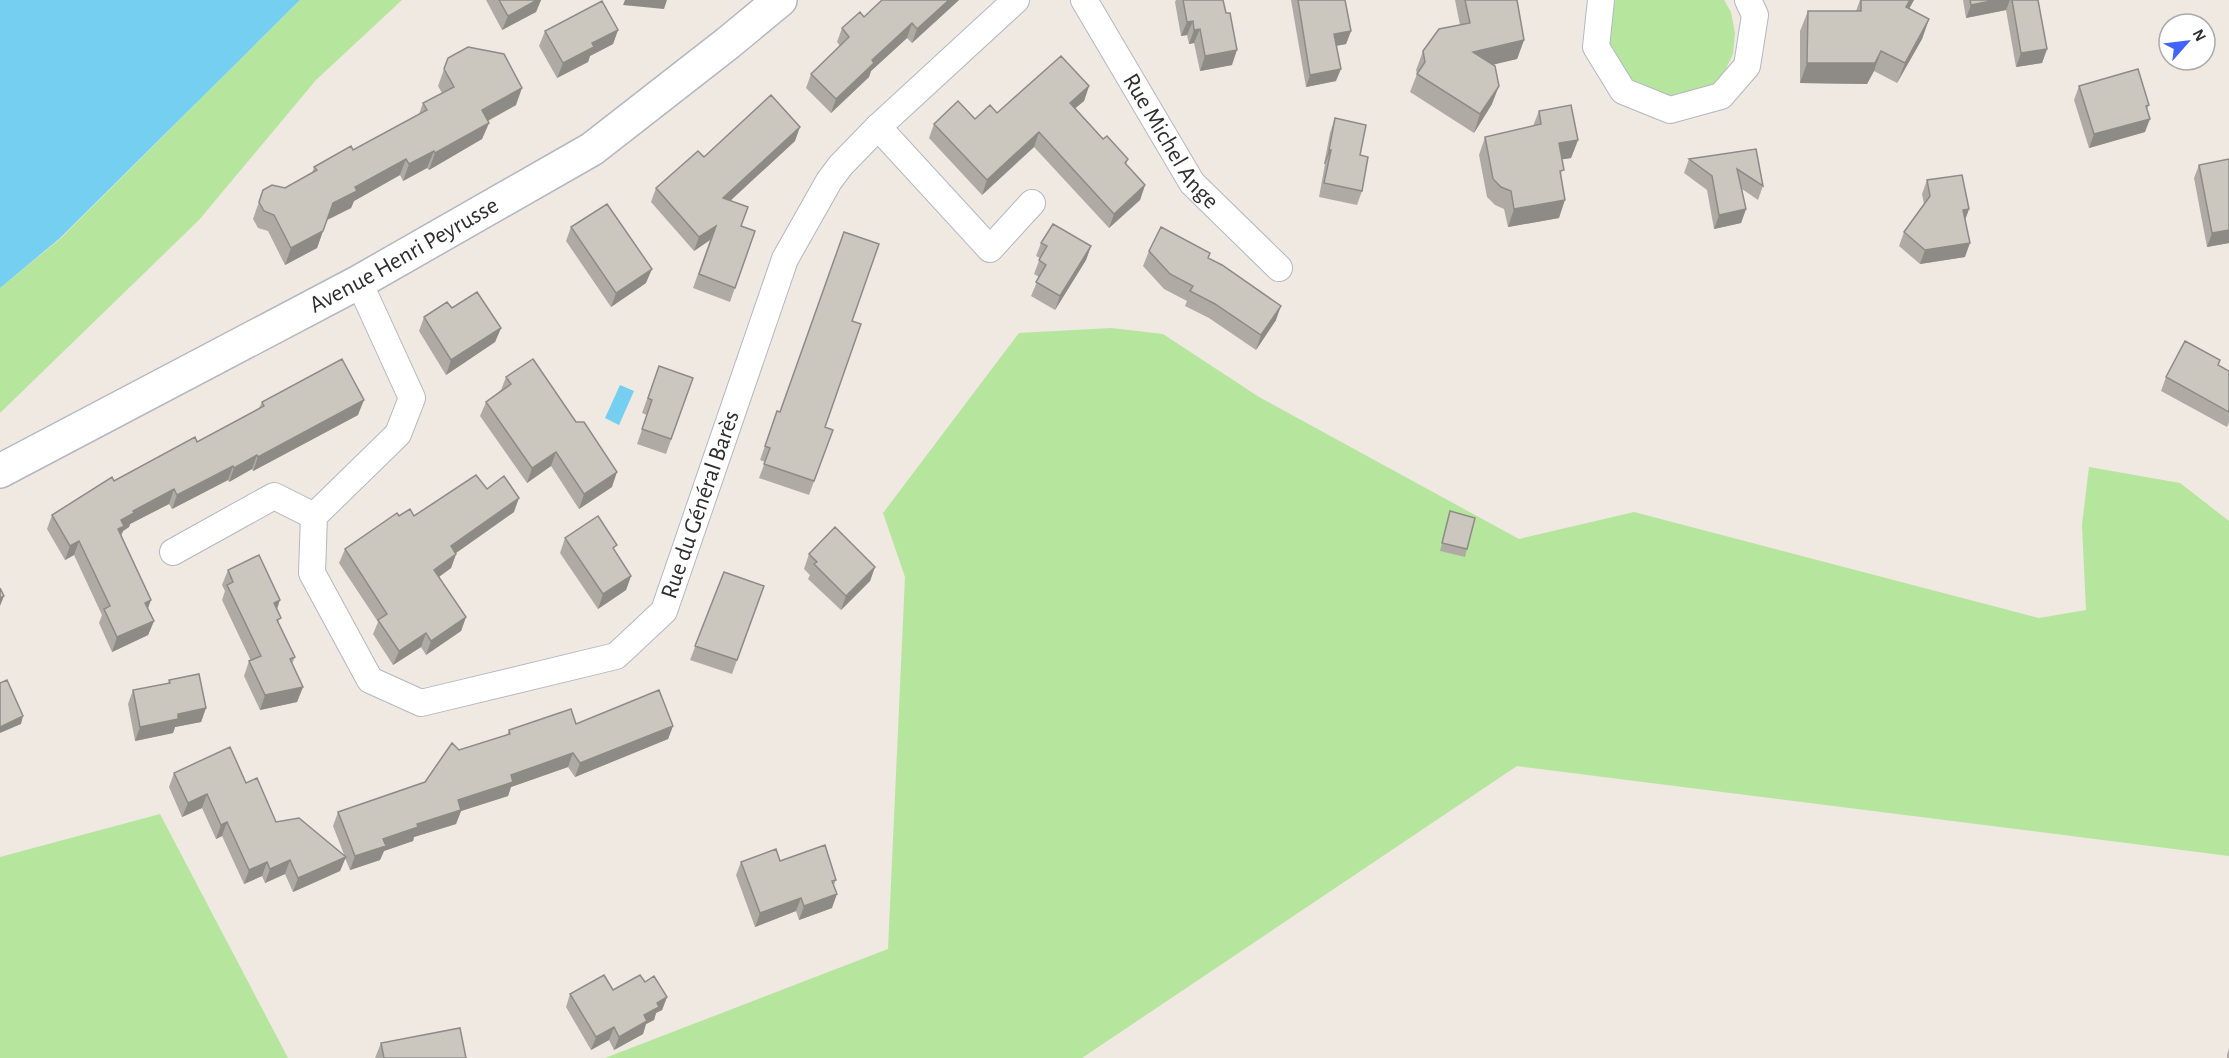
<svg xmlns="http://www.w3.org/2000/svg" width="2229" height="1058" font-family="'Alegreya Sans',sans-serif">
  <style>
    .green { fill: #b6e59e }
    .water { fill: #75cff0 }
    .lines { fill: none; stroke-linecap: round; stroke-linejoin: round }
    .street-casing { stroke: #b4b7c1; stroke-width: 28 }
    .secondary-casing { stroke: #b4b7c1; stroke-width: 36 }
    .street { stroke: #fff; stroke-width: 26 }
    .secondary { stroke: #fff; stroke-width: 33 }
    .wall { fill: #afaba4 }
    .shaded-wall { fill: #8e8b86 }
    .building { fill: #cbc7bf; stroke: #8e8b86; stroke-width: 1.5 }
    .labels { text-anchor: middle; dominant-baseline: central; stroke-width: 6; stroke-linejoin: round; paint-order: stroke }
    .street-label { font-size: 24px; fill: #2e2e2e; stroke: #fff }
  </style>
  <rect width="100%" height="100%" fill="#efe9e1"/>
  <path class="green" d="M300,0H402L316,80L199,220L0,413V288L60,239Z
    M1613,0H1724L1731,12L1735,33L1733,54L1724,73L1709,88L1669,101L1627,86L1604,48Z
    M1111,328L1163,334L1259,397L1519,539L1634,512L2039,618L2086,610L2082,525L2089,467L2180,483L2229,521V856L1517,766L1082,1058H605L888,949L905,577L883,513L1019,333Z
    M160,814L288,1058H0V857Z"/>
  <path class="water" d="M0,0H300L59,239L0,288Z
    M620,385L634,391L619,425L605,418Z"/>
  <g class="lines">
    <defs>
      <g id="street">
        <path id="s1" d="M1084,0L1192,183L1279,268"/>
        <path d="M1601,0L1596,47L1623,91L1670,110L1721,96L1747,66L1755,15L1748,0"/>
        <path d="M878,127L990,249L1032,203"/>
        <path id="s2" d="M359,282L412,398L398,434L314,516L312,573L370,680L421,703L616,656L664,611L785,259L829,181L841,165L878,127L1016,0"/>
        <path d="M173,552L274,496L314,516"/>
      </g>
      <g id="secondary">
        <path id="s3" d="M0,471L359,282L592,149L728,43L780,0"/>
      </g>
    </defs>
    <use href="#street" class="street-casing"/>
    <use href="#secondary" class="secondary-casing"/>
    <use href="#street" class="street"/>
    <use href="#secondary" class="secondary"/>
  </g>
  <path class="wall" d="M486,0H541L536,12L502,30Z
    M959,0L912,43L907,38L871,71L869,77L831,113L806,88L811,74L840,46L837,42L842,28L864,17Z
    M1176,0H1223L1232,65L1200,71L1194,43L1189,44L1187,35L1181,36L1175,2Z
    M1291,0H1345L1351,31L1346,44L1336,46V81L1306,87Z
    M1455,0H1517L1524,40L1517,59L1492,64V104L1474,133L1410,92L1417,74L1416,70L1423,51L1460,25Z
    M1860,0H1914L1909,8L1929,19L1922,39L1897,83L1874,71L1867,84L1800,83V31L1808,11H1856Z
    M1963,0H2038L2047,49L2042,63L2016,67L2006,10L1966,18Z
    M618,30L613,44L590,56L588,62L557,78L539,46L545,31Z
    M448,58L516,105L488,121L489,123L482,139L429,170L427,168L403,181L400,175L354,201L351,208L327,220L317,248L285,265L268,231L258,228L253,219L263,190L285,188L312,173L314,167L353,150L419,114L423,103L442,93L438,86Z
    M1089,86L1084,101L1075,108L1103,139L1128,159L1126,164L1145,185L1140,200L1109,228L1034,147L982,195L929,138L934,124L975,119Z
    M2079,86L2149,105L2147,109L2145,132L2089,148L2074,100Z
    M1539,111L1578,140L1571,158L1562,159L1559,218L1508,227L1504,209L1495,205L1487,197L1479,155L1485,137L1533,126Z
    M1335,118L1360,155L1362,191L1357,205L1319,197L1325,164H1324L1330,133Z
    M795,141L730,201L741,226L755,231L730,302L693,288L710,240L694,251L651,202L656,188L704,157Z
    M1756,149L1763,186L1758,200L1742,189L1746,209L1741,223L1714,229L1707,190L1684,173L1689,159Z
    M2199,165L2229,243L2207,247L2194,178Z
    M1927,180L1969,209L1965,220V257L1920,264L1899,246L1904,232L1924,204L1922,194Z
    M571,227L646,283L611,307L566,241Z
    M1041,243L1091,246L1086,260L1055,310L1031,296L1039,277L1034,274L1040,258L1036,256Z
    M1149,251L1208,258L1276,320L1256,350L1209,318L1185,306L1187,301L1164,289L1143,266Z
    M452,308L501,328L495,342L446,375L419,331L424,317Z
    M852,321L825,427L833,430L809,495L759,478L765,462L760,460L777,411L780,412Z
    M2220,360L2218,365L2229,371V422L2227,427L2161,391L2166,377Z
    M659,366L693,378L666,454L637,444L647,415L642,413Z
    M506,377L612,487L579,509L551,466L527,483L480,416L486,402L501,390Z
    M262,402L358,415L253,471L252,469L229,482L228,480L172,509L169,504L130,524L129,527L123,531L121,535L148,609L154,621L148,635L112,652L99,623L102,615L74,555L65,560L47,529L52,515L114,481L197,442L259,408Z
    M487,489L514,512L456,553V554L451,568L439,577L466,617L461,631L426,655L421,647L393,665L373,634L378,622L339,563L345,549L399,516H414Z
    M1450,511L1467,549L1465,557L1440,551Z
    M565,538L615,551L631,576L626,590L598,609L560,553Z
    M809,554L875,567L870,581L841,610L808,579L810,575L804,569Z
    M228,570L277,610L279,624L295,657L292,664L303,687L297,702L260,710L244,676L249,661H251L222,600L225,591L222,585Z
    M724,572L764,586L732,674L690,660Z
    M169,680L206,708L201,722L175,727L173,733L135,741L128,704L133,690L168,684Z
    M576,724L673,726L668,739L575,777L568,767L511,787L508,796L461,811L456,824L414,837L413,841L384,851L380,860L350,870L345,858L340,871L293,892L285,874L265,883L262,876L244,884L222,836L216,839L202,808L182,817L169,787L174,773L246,783L276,822L345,857L333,826L338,812L425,782L459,750L507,735L509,730Z
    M780,861L836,880L834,885L832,908L799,920L796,911L755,927L736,875L741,862Z
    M645,982L667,997L662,1010L656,1013L654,1020L646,1024L643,1034L614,1050L609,1040L591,1050L566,1007L570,994L613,990Z
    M381,1043L466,1058H375Z
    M2229,1048V1058H2227V1055Z"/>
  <path class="shaded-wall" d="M537,0H541L536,12L502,30L508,16Z
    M625,0H667L664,9L623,5Z
    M949,0H959L912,43L917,29Z
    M1910,0H1914L1899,27L1906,7Z
    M1996,0H2010L2006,10L1966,18L1971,5Z
    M1929,19L1922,39L1897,83L1905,63Z
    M1193,21L1187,35L1181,36L1187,22Z
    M912,23L907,38L871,71L869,77L831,113L836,99L872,60Z
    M1200,29L1194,43L1189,44L1194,30Z
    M618,30L613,44L590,56L588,62L557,78L563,63L592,43Z
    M1351,31L1346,44L1329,47L1334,34Z
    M1524,40L1517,59L1467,71L1473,52Z
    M2047,49L2042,63L2016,67L2021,53Z
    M1237,50L1232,65L1200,71L1205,56Z
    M1881,51L1874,71L1867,84L1800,83L1807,63Z
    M1341,69L1336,81L1306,87L1310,75Z
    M1089,86L1084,101L1065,117L1070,103Z
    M1499,86L1492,104L1474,133L1480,114Z
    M522,88L516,105L476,127L482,110Z
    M2150,119L2145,132L2089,148L2094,134Z
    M489,123L482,139L429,170L435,153Z
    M800,127L795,141L717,213L723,198Z
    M1039,132L1034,147L982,195L987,180Z
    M1578,140L1571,158L1552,161L1559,143Z
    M1329,150H1331L1325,164H1324Z
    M434,151L427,168L403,181L409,164Z
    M406,159L400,175L354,201L351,208L327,220L333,203L355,187Z
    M1145,185L1140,200L1109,228L1114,214Z
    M1565,200L1559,218L1508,227L1514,209Z
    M1746,209L1741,223L1714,229L1719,215Z
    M1969,209L1964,223L1963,210Z
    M716,226L710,240L694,251L699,237Z
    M2229,230V243L2207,247L2212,233Z
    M323,231L317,248L285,265L291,248Z
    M1970,243L1965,257L1920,264L1925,250Z
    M1091,246L1086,260L1055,310L1060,296Z
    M652,269L646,283L611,307L616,293Z
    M1281,306L1276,320L1256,350L1261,335Z
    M501,328L495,342L446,375L451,360Z
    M364,400L358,415L253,471L258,457Z
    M556,452L551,466L527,483L532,468Z
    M257,455L252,469L229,482L234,468Z
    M233,466L228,480L172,509L177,495Z
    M617,472L612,487L579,509L584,494Z
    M174,489L169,504L130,524L129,527L123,531L119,540L113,544L121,520L133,511Z
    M519,498L514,512L446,560L451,546Z
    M79,541L74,555L65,560L70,546Z
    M456,554L451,568L429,584L434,570Z
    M875,567L870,581L841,610L846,596Z
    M631,576L626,590L598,609L603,594Z
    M4,596L0,606V598Z
    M151,600L146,614L145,603Z
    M280,600L275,615L274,603Z
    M466,617L461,631L426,655L431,641Z
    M154,621L148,635L112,652L117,637Z
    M426,633L421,647L393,665L399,651Z
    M303,687L297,702L260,710L265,695Z
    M206,708L201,722L175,727L173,733L135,741L140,727L178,714Z
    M23,716L21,724L0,733V727Z
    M673,726L668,739L575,777L580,763Z
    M573,753L568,767L511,787L508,796L461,811L456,824L414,837L413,841L384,851L380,860L350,870L355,856L383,839L417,824L458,800L511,775Z
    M207,794L202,808L182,817L188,803Z
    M227,822L222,836L216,839L221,825Z
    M346,857L340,871L293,892L298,878Z
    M290,860L285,874L265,883L270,869Z
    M267,862L262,876L244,884L249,870Z
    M837,894L832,908L799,920L804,906Z
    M801,898L796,911L755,927L760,913Z
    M667,997L662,1010L656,1013L654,1020L646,1024L643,1034L614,1050L619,1037L657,1003Z
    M614,1027L609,1040L591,1050L596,1037Z"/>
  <path class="building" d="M499,0H537L508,16Z
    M882,0H949L917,29L912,23L872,60L874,63L836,99L811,74L849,37L842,28L860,12L864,17Z
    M1183,0H1223L1226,13H1230L1237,50L1205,56L1200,29L1194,30L1193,21L1187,22Z
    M1298,0H1345L1351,31L1334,34L1341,69L1310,75Z
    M1465,0H1517L1524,40L1473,52L1495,66L1499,86L1480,114L1417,74L1425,62L1423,51L1439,29L1470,23Z
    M1861,0H1910L1906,7L1929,19L1905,63L1881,51L1875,63H1807L1808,11H1861Z
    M1970,0H1996L1971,5Z
    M2012,0H2038L2047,49L2021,53Z
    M602,1L618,30L592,43L594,47L563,63L545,31Z
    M468,47L504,54L522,88L482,110L489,123L435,153L434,151L409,164L406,159L355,187L357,191L333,203L323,231L291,248L274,215L264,211L259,202L263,190L272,185L285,188L317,170L314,167L351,146L353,150L427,110L423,103L454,87L444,69L448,58Z
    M1061,56L1089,86L1070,103L1103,139L1107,136L1128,159L1125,163L1145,185L1114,214L1039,132L987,180L934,124L958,101L975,119L990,105L997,113Z
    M2138,69L2149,105L2146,106L2150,119L2094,134L2079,86Z
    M771,95L800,127L723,198L748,207L741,226L755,231L735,288L699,274L716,226L699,237L656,188L698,151L704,157Z
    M1571,105L1578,140L1559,143L1564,170L1560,171L1565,200L1514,209L1511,191L1501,187L1493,179L1485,137L1541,124L1539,111Z
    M1335,118L1366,125L1360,155L1368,157L1362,191L1324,183L1331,150H1329Z
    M1756,149L1763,186L1737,169L1746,209L1719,215L1712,176L1689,159Z
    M2229,159V230L2212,233L2199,165Z
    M1962,175L1969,209L1963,210L1970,243L1925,250L1904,232L1930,196L1927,180Z
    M607,204L652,269L616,293L571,227Z
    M1053,224L1091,246L1060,296L1036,282L1046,265L1039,260L1047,246L1041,243Z
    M1161,227L1210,253L1208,258L1222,265L1281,306L1261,335L1215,304L1190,291L1193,286L1170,274L1149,251Z
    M844,232L879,244L852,321L861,324L825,427L833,430L814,481L764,464L770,448L765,446L777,411L780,412Z
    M477,292L501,328L451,360L424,317L447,302L452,308Z
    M2185,341L2220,360L2218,365L2229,371V412L2166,377Z
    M342,359L364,400L258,457L257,455L234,468L233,466L177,495L174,489L133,511L134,513L121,520L124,526L118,529L151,600L145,603L154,621L117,637L104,609L110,606L79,541L70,546L52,515L112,477L114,481L195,437L197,442L264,406L262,402Z
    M533,359L576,422H584L617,472L584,494L556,452L532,468L486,402L511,384L506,377Z
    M659,366L693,378L671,439L642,429L652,400L648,398Z
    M476,475L487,489L504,476L519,498L451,546L456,554L434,570L466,617L431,641L426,633L399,651L378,620L387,614L345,549L397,513L399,516L410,509L414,516Z
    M1450,511L1475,518L1467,549L1442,543Z
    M598,516L617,545L613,548L631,576L603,594L565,538Z
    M835,527L875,567L846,596L814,564L817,562L809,554Z
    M259,555L280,600L274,603L281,618L277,620L295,657L290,659L303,687L265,695L249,661L261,656L227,585L233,582L228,570Z
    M724,572L764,586L737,660L695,646Z
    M0,588L4,596L0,598Z
    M199,674L206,708L178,714V719L140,727L133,690L170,683L169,680Z
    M7,680L23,716L0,727V683Z
    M659,690L673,726L580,763L573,753L511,775L513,782L458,800L461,810L417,824L418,827L383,839L386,846L355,856L338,812L425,782L452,743L459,750L510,734L509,730L571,709L576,724Z
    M230,747L246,783L257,778L276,822L299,818L346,857L298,878L290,860L270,869L267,862L249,870L227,822L221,825L207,794L188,803L174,773Z
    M825,845L836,880L832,881L837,894L804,906L801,898L760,913L741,862L776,849L780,861Z
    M604,975L613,990L640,975L645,982L654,976L667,997L657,1003L659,1007L644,1015L647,1021L619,1037L614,1027L596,1037L570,994Z
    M460,1028L466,1058H384L381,1043Z"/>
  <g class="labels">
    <g class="street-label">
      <text stroke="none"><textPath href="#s1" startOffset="166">Rue Michel Ange</textPath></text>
      <text stroke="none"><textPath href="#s3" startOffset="458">Avenue Henri Peyrusse</textPath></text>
      <text stroke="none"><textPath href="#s2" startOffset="897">Rue du Général Barès</textPath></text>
    </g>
  </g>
  <g transform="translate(2187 42) rotate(62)"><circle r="28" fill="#ffffff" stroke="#ababab" stroke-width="1.5"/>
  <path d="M0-4.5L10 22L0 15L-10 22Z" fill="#4264fb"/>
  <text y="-9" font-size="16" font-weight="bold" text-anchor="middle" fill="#2e2e2e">N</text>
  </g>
</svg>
